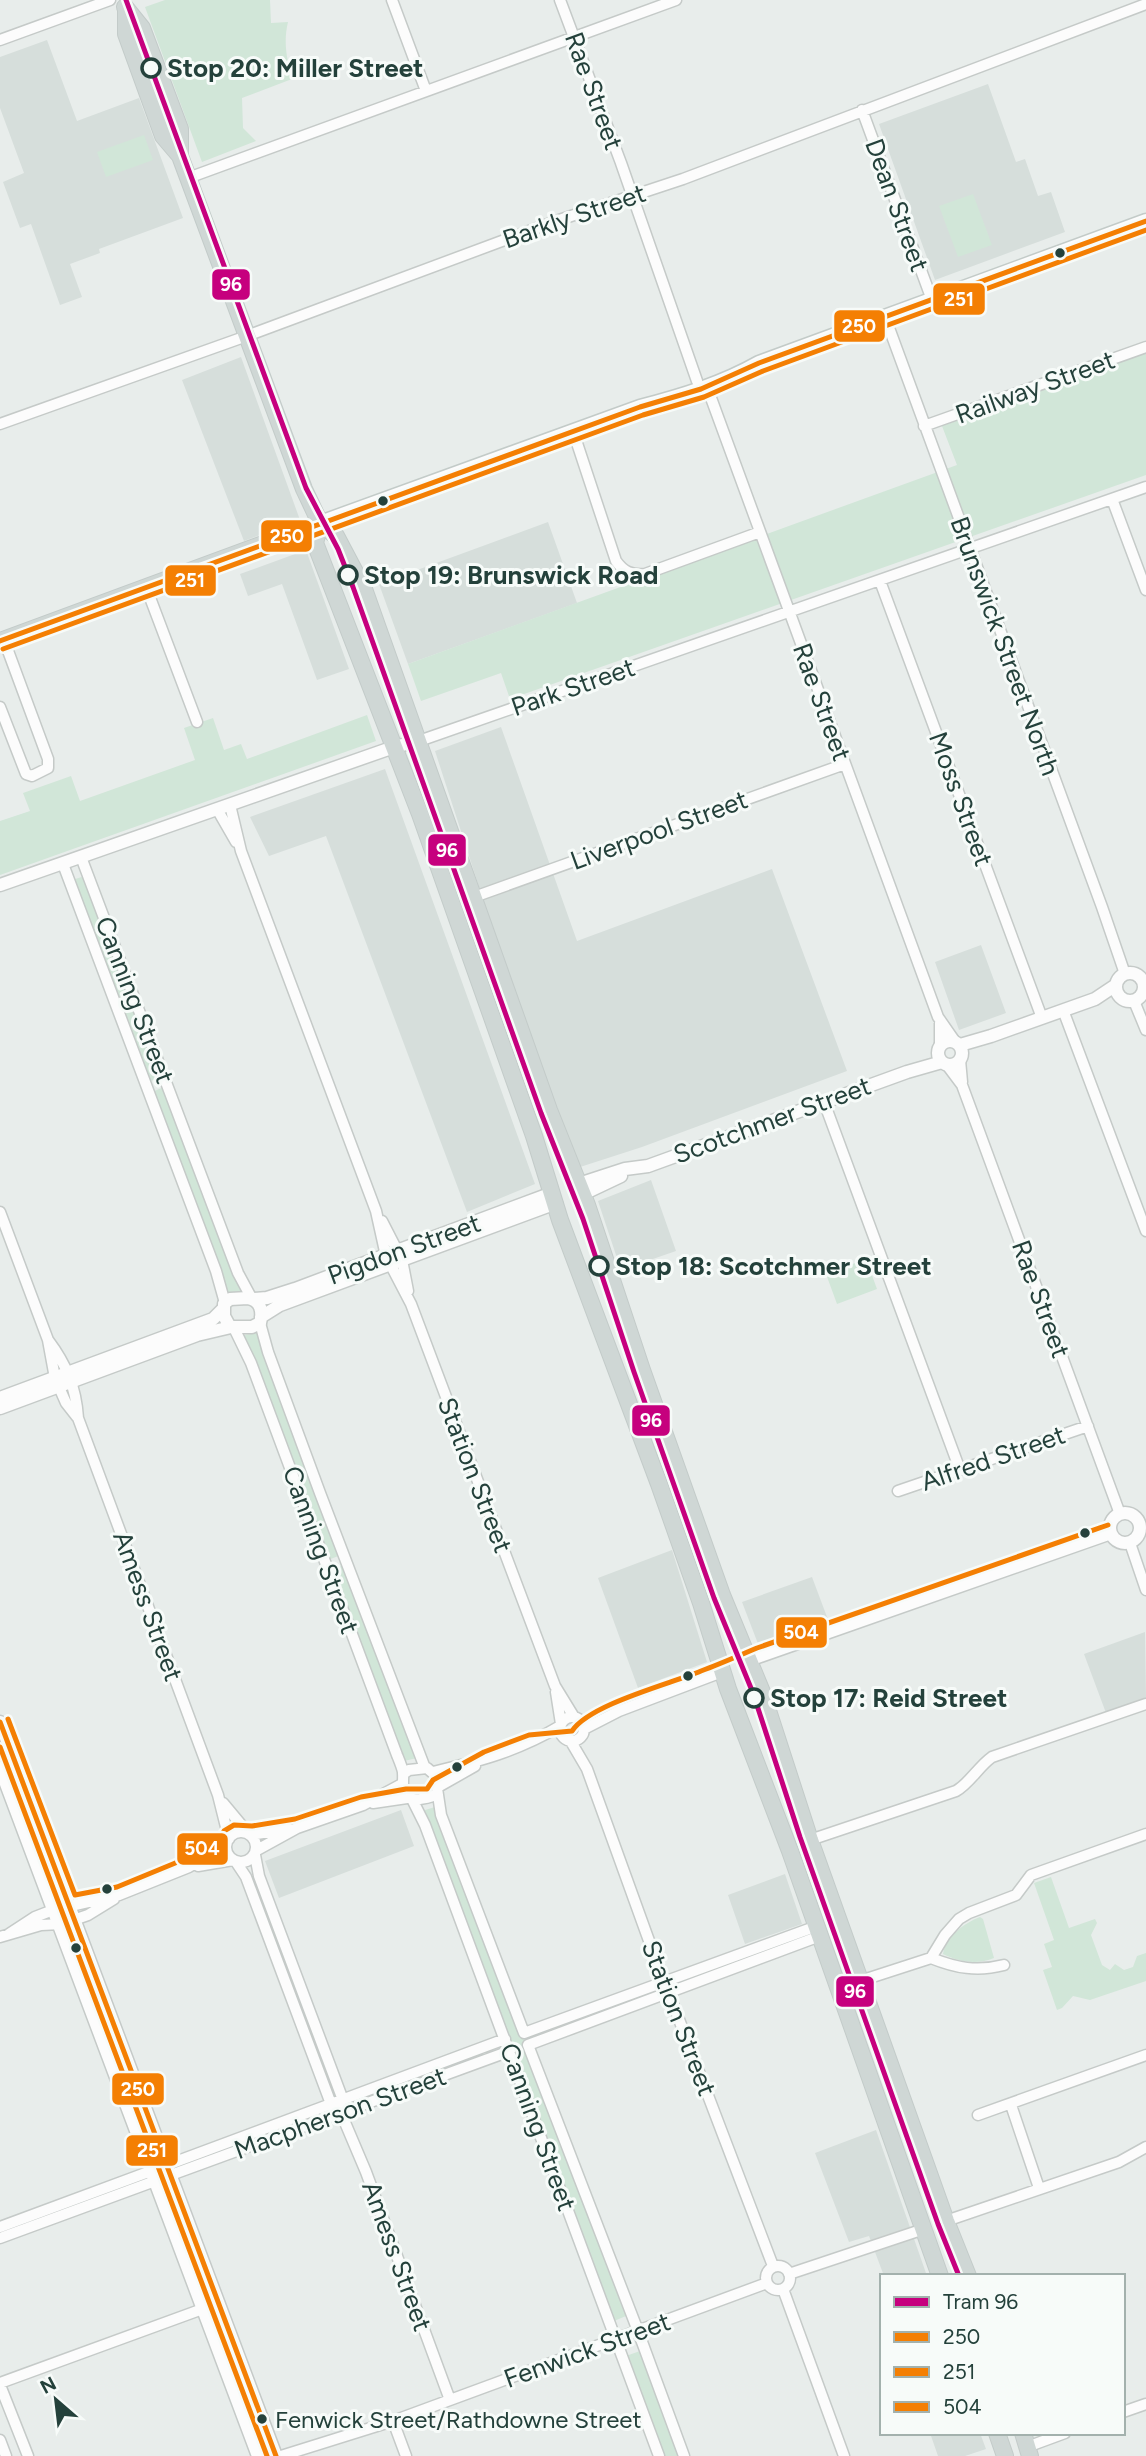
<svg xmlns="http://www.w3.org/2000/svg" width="1146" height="2456" font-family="Figtree,sans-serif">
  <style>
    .built { fill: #d6dedb }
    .green { fill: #d1e6d8 }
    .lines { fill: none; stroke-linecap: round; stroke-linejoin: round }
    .minor-casing { stroke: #c5cac8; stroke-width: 13 }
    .tertiary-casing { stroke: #c5cac8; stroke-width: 15 }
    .secondary-casing { stroke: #c3cbc8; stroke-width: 17 }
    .primary-casing { stroke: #c3cbc9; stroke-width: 18 }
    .minor { stroke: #fcfcfc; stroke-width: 10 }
    .tertiary { stroke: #fcfcfc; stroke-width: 12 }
    .secondary { stroke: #fcfcfc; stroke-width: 14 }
    .primary { stroke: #cfd7d5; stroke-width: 16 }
    .bus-1-casing { stroke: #f7fbf9; stroke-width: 10 }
    .bus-2-casing { stroke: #f7fbf9; stroke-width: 10 }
    .bus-3-casing { stroke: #f7fbf9; stroke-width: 10 }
    .bus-1 { stroke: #f47f03; stroke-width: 5 }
    .bus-2 { stroke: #f47f03; stroke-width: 5 }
    .bus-3 { stroke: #f47f03; stroke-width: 5 }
    .tram-1-casing { stroke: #f7fbf9; stroke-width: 10 }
    .tram-1 { stroke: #c6007e; stroke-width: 5 }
    .stop-dot { fill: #f7fbf9; stroke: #24413b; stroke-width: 3.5 }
    .bus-dot { fill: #24413b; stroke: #f7fbf9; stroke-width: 2.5 }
    .labels { text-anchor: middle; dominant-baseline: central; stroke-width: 6; stroke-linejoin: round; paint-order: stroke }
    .bus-label { font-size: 24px; fill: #24413b; stroke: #f7fbf9; text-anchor: start }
    .stop-label { font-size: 26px; font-weight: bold; fill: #24413b; stroke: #f7fbf9; text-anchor: start }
    .street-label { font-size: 26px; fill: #24413b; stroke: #f7fbf9 }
    .line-badge { stroke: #f7fbf9; stroke-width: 2.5 }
    .badge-label { font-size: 19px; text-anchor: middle; font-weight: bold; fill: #fff }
  </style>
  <rect width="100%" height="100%" fill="#e8edeb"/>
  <path class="built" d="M47,40L77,121L139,98L183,218L99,249L100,253L70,264L82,297L60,305L31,224L20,228L3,182L24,173L0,108V57Z
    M988,84L1016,162L1025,159L1038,196L1051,192L1065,232L935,280L879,124Z
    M241,357L300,520L244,541L182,380Z
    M548,522L577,603L408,664L379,584Z
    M306,550L349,669L317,680L282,584L248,596L240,574Z
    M501,727L577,941L772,869L847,1071L642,1147L577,1168L505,967L435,751Z
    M385,769L535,1184L467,1212L326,836L269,856L250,817Z
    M981,945L1006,1013L959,1030L935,962Z
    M651,1180L676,1251L621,1270L598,1201Z
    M672,1550L707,1662L638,1688L598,1578Z
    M812,1577L830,1625L760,1649L742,1602Z
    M1145,1632L1146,1699L1106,1713L1084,1654Z
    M401,1810L414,1846L279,1898L265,1861Z
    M785,1874L802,1924L745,1944L728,1895Z
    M876,2130L927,2276H884L869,2236L849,2242L815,2153Z
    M930,2433H980L986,2449L965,2456H938Z"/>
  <path class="green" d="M165,0H270L271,23L288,22C283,43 287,59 292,79L242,98L243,128L256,141L202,162L145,7Z
    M144,135L153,160L106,177L97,152Z
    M973,194L992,245L958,257L939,206Z
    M1146,353V475L510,699L501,673L421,701L408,664L957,465L942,426Z
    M367,715L376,741L0,875V821L30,811L23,793L71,776L80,801L195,760L184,728L213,718L224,750L241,744L247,759Z
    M85,876L161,1077L148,1082L72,880Z
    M164,1087L242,1291L241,1292L228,1293L152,1092Z
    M866,1259L877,1289L837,1304L826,1274Z
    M257,1333L341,1555L328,1560L244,1335Z
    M344,1565L417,1758L404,1761L332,1570Z
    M0,1732L62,1894L52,1898L0,1760Z
    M435,1807L520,2035L540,2032L542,2036L524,2046L626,2316L614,2321L422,1811Z
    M1051,1877L1069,1928L1095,1919L1097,1923L1091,1935L1102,1965L1110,1970L1115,1964L1124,1970L1133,1967L1137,1956L1146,1953V1981L1090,2000L1073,1996L1062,2008L1057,2010L1043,1970L1052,1967L1044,1944L1054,1940L1034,1883Z
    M980,1917L983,1919L994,1958C977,1965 959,1962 943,1954C946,1937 964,1923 980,1917Z
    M73,1924L150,2125L138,2129L63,1927Z
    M172,2189L210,2298L205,2300L164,2191Z
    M218,2309L272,2456H262L209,2313Z
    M640,2351L678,2456H663L626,2356Z"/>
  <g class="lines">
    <defs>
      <path id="minor" d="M392,0L426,91
        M560,0L621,163L697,381
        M0,40L110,0
        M862,110L932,300
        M188,178L676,0
        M885,317L1102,907L1125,974
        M707,387L938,1017L954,1040
        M0,424L244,337L553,222L683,179L1146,4
        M924,426L1146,347
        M573,431L616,561C624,572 631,575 645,574L760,532
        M1112,499L1146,590
        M880,581L1042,1018
        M146,587L197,722
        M0,707L26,774L32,776L48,768V759L4,640
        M419,741L1146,487
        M230,805L241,851L376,1211L386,1256L411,1304L555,1686L574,1717
        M217,809L236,842
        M81,857L238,1273L252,1299
        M63,864L216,1271L225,1303
        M474,897L845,764
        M1134,1001L1146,1030
        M1063,1010L1146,1231
        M940,1023V1046
        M960,1060L962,1082
        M947,1065L962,1085L1120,1514
        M824,1102L960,1470
        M0,1212L48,1340L55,1378L66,1403L77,1417
        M382,1221L402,1260L408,1291
        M260,1323L268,1352L320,1493L425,1768
        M234,1328L251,1363L397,1755C399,1760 402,1767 403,1772C404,1786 398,1801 420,1799C427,1798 431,1798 436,1794
        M48,1340C66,1364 76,1387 78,1418L218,1795L229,1839
        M898,1491L1088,1426
        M1130,1543L1146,1590
        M556,1692L561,1724
        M560 1729a12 12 0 1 1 24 0a12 12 0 1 1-24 0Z
        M584,1729L619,1711L722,1672
        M570,1740L587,1769L648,1938L773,2266
        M433,1772C480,1761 518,1751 560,1726
        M403,1774L409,1770L427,1768L435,1775L441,1815L524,2033L817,1926
        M438,1787L475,1766
        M412,1799L425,1825L659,2456
        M223,1803L248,1833
        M373,1803L407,1798
        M226 1847a15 15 0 1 1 30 0a15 15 0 1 1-30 0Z
        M251,1835L289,1829
        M810,1840L956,1791C970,1783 978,1767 992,1757L1146,1704
        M257,1850L297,1828L363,1805L402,1784
        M255,1855L259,1876L343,2100L342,2106
        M236,1862L246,1877L331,2104L341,2113L366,2172L450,2400
        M198,1866L233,1860
        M9,1934L35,1917L53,1910L119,1895L189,1867L226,1845
        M0,1937L41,1925L62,1924L88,1915L114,1899
        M931,1958L945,1935L959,1919L969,1913L1016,1895L1031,1875L1146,1834
        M860,1981L931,1958C956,1968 977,1972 1004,1965
        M1011,2105L1039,2188
        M978,2115L1146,2055
        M167,2165L505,2039
        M171,2175L510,2051
        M946,2221L1119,2162L1146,2147
        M0,2227L151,2171
        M0,2238L155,2181
        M766 2278a12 12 0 1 1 24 0a12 12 0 1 1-24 0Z
        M789,2274L924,2229
        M783,2289L844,2456
        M0,2383L219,2303
        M0,2385L28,2456
        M1123,2412L1146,2404
        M393,2421L406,2456
        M0,2440L6,2456
        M1027,2447L1065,2433
        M281,2456L393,2421L767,2283
        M684,2456L638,2331L528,2045L820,1936"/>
      <path id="tertiary" d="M0,885L394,747L419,741
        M1116 987a14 14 0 1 1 28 0a14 14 0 1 1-28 0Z
        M938 1053a12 12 0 1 1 24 0a12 12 0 1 1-24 0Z
        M960,1045L991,1036L1095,999L1116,985
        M579,1184L625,1169L648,1166L907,1072L942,1062
        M583,1194L621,1176
        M248,1298C261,1300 263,1312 260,1323L252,1327H230L224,1316V1304L230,1299Z
        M254,1299L267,1298L295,1289L552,1193
        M261,1317L280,1305L556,1203
        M0,1398L213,1319L223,1309
        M0,1408L197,1335L231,1327
        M1110 1528a15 15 0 1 1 30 0a15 15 0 1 1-30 0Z
        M749,1660L1111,1533
        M0,1722L276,2456
        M0,1768L258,2456"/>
      <path id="secondary" d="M320,523L640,407C682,396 722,384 759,363L1146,221"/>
      <path id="primary" d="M125,7L142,28L180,129V156
        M126,9V34L163,136L180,156L304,489L320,523L336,536L364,589L549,1110L587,1205L642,1370L722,1595L762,1692L810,1840L946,2221L968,2276
        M320,523L315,543L420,814L534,1136L560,1220L659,1484L701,1603L728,1689L790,1851L940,2276
        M0,641L320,523
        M997,2433L1005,2456
        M1023,2433L1030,2456"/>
    </defs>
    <use href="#minor" class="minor-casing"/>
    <use href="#tertiary" class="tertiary-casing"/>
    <use href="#secondary" class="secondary-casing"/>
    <use href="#primary" class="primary-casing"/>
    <use href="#minor" class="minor"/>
    <use href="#tertiary" class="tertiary"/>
    <use href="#secondary" class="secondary"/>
    <use href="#primary" class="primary"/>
    <defs>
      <path id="bus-1" d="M0,641L640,407L701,389L759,363L1146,221
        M0,1722L276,2456"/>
      <path id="bus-2" d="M3,649L643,415L704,397L763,371L1146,230
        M0,1747L267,2456"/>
      <path id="bus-3" d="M8,1719L75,1895L117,1887L185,1859L219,1839L224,1831L234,1825L252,1826L295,1819L361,1797L406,1789H427L433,1780L484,1752L529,1735L572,1731C590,1704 670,1684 701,1671C720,1664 738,1656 757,1648L1108,1525"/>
    </defs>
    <use href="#bus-1" class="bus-1-casing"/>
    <use href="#bus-2" class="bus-2-casing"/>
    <use href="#bus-3" class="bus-3-casing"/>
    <use href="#bus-1" class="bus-1"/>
    <use href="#bus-2" class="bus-2"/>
    <use href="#bus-3" class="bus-3"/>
    <defs>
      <path id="tram-1" d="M126,0L306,488L338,549L353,587L541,1113L583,1219L634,1372L714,1598L753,1693L800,1837L938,2224L959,2276"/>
    </defs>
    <use href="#tram-1" class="tram-1-casing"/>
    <use href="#tram-1" class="tram-1"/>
  </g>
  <g class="stop-dot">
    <circle cx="151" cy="68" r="9"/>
    <circle cx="348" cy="575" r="9"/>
    <circle cx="599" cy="1266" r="9"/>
    <circle cx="754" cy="1698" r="9"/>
  </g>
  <g class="bus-dot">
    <circle cx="1060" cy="253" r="6"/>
    <circle cx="383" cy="501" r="6"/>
    <circle cx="1085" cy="1533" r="6"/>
    <circle cx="688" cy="1676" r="6"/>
    <circle cx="457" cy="1767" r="6"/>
    <circle cx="107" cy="1889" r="6"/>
    <circle cx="76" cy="1948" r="6"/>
    <circle cx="262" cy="2419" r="6"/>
  </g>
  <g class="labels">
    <g class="bus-label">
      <text x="275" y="2419">Fenwick Street/Rathdowne Street</text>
    </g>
    <g class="stop-label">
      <text x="167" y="68">Stop 20: Miller Street</text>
      <text x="364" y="575">Stop 19: Brunswick Road</text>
      <text x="615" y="1266">Stop 18: Scotchmer Street</text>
      <text x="770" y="1698">Stop 17: Reid Street</text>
    </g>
    <g class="street-label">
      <text transform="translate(594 91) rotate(70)">Rae Street</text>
      <text transform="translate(897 205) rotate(70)">Dean Street</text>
      <text transform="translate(574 216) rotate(-19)">Barkly Street</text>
      <text transform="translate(1035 387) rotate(-20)">Railway Street</text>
      <text transform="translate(1005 646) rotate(70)">Brunswick Street North</text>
      <text transform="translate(573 687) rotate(-19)">Park Street</text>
      <text transform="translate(822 702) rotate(70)">Rae Street</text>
      <text transform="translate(961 799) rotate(70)">Moss Street</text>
      <text transform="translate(659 830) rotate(-20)">Liverpool Street</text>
      <text transform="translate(135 1000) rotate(69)">Canning Street</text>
      <text transform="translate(772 1120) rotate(-20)">Scotchmer Street</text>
      <text transform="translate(404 1249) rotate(-20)">Pigdon Street</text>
      <text transform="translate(1041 1299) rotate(70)">Rae Street</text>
      <text transform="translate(993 1458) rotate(-19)">Alfred Street</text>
      <text transform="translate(475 1475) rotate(69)">Station Street</text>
      <text transform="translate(321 1550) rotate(70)">Canning Street</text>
      <text transform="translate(148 1606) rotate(70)">Amess Street</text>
      <text transform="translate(679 2018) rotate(69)">Station Street</text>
      <text transform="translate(340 2113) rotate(-20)">Macpherson Street</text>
      <text transform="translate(538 2127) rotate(70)">Canning Street</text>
      <text transform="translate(397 2256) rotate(70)">Amess Street</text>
      <text transform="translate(587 2350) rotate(-20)">Fenwick Street</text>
    </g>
  </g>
  <g class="line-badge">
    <rect x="211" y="268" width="40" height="33" rx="7" fill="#c6007e"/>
    <rect x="932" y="282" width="54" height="34" rx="7" fill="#f47f03"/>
    <rect x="833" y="309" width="53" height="34" rx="7" fill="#f47f03"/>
    <rect x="260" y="519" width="53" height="34" rx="7" fill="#f47f03"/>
    <rect x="164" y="564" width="53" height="33" rx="7" fill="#f47f03"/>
    <rect x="427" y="833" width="40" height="34" rx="7" fill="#c6007e"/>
    <rect x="631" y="1404" width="40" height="33" rx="7" fill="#c6007e"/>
    <rect x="775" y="1616" width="53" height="33" rx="7" fill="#f47f03"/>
    <rect x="176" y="1832" width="53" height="34" rx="7" fill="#f47f03"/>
    <rect x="835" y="1975" width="40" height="33" rx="7" fill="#c6007e"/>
    <rect x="111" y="2072" width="54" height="34" rx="7" fill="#f47f03"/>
    <rect x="125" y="2134" width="54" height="33" rx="7" fill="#f47f03"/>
  </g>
  <g class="badge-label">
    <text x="231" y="291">96</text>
    <text x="959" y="306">251</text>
    <text x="859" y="333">250</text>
    <text x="287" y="543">250</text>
    <text x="190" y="587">251</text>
    <text x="447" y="857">96</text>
    <text x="651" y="1427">96</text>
    <text x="801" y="1639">504</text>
    <text x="202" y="1855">504</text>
    <text x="855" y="1998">96</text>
    <text x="138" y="2096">250</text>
    <text x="152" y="2157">251</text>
  </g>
  <rect x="880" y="2274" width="245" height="161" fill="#f7fbf9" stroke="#a3b1ad" stroke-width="2"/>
  <rect x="894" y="2297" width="35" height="10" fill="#c6007e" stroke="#a3b1ad" stroke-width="2"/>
  <text x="943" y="2309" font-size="21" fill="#24413b">Tram 96</text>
  <rect x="894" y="2332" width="35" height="10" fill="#f47f03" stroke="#a3b1ad" stroke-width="2"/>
  <text x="943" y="2344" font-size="21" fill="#24413b">250</text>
  <rect x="894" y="2367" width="35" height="10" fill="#f47f03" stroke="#a3b1ad" stroke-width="2"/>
  <text x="943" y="2379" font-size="21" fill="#24413b">251</text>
  <rect x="894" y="2402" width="35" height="10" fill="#f47f03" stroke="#a3b1ad" stroke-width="2"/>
  <text x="943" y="2414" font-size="21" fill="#24413b">504</text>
  <g transform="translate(56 2400) rotate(332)" stroke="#f7fbf9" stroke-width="5" paint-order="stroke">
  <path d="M0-5L12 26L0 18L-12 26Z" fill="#24413b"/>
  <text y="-10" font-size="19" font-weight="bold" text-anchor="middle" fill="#24413b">N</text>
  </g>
</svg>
